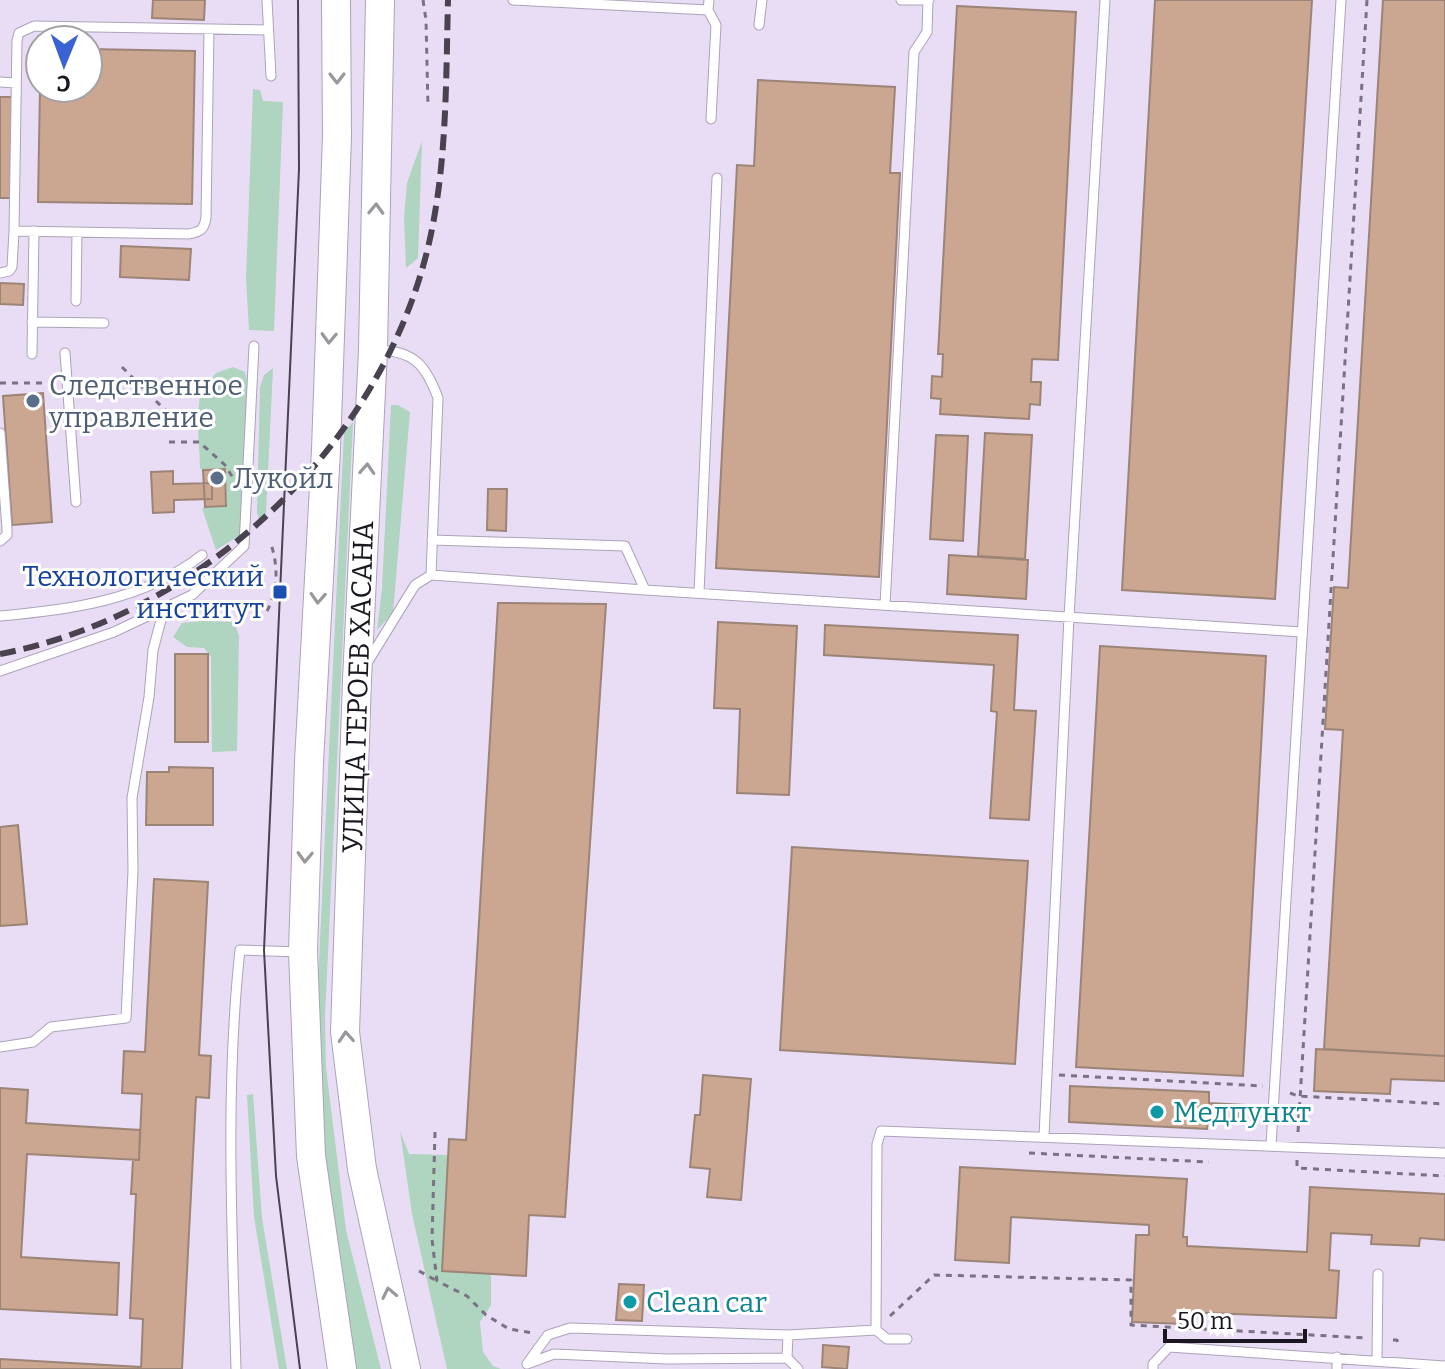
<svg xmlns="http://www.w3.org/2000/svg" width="1445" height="1369" font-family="Bitter,serif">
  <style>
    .green { fill: #afd4bf }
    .building { fill: #cba691; stroke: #9c8477; stroke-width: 2 }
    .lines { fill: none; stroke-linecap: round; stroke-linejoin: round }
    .lane-casing { stroke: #ada2ba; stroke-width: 11 }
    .primary-casing { stroke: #ada2ba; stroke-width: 30 }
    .path { stroke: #7a7283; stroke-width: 3; stroke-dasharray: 6 6; stroke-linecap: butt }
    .lane { stroke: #fff; stroke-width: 9 }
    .primary { stroke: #fff; stroke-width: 28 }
    .tram { stroke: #494350; stroke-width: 2 }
    .rail { stroke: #494350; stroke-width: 6; stroke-dasharray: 16 8; stroke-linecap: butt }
    .oneway { stroke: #98979b }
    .service-dot { fill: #5c6f8a; stroke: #fff; stroke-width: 3 }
    .transit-dot { fill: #1a4fb4; stroke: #fff; stroke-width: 3 }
    .culture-dot { fill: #0f9aa8; stroke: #fff; stroke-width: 3 }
    .labels { text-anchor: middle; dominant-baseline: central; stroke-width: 6; stroke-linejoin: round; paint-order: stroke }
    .service-label { font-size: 28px; fill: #4e5e75; stroke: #fff; text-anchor: start }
    .transit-label { font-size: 28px; fill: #164399; stroke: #fff; text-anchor: end }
    .street-label { font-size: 28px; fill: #1b1720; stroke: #fff }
    .culture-label { font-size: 28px; fill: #0d838f; stroke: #fff; text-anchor: start }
  </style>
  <rect width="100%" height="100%" fill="#e9ddf6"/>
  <path class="green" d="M253,89L260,90L263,101L283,102L274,331L249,330L246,279Z
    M422,141L418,258L406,268L404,217L407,183Z
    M233,367L245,372L247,381L243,528L240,535L216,550L202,508L227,507L226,468L200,469C200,440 192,402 208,377L211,379L216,373Z
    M273,368L266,514L259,520L257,512L260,387L264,375Z
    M391,405H398L410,412L393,613L377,630L382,589Z
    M353,422L325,1017L326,1068L346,1230L381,1369H356L328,1203L316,1026L344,432Z
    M203,621L234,622L239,636L237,751L212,752L211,657L204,648L187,647L173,637L182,623Z
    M253,1094L262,1218L287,1369H279L254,1217L247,1095Z
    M400,1131L409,1154L448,1155L442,1271L491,1274V1305L480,1322L483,1352L493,1366L501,1369H447L412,1214Z"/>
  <path class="building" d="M153,0H205L204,20L152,18Z
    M1155,0H1312L1275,599L1122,590Z
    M1383,0H1445V1056L1324,1049L1343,730L1325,729L1334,587L1348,588Z
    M957,6L1076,12L1058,360L1032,359L1031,382H1041L1040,405L1030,404L1029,419L940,414L941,399L931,398L932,376L942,377L943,354H938Z
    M88,49L195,51L192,204L38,202L40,88H88Z
    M758,80L895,87L890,173H900L879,577L716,568L737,165L754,166Z
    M0,97H15L13,198H0Z
    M121,246L191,249L189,280L120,277Z
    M0,283L24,284L23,305L0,304Z
    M43,393L52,522L12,525L3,396Z
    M985,433L1032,435L1025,559L978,556Z
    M936,435L968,436L963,541L930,539Z
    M225,469L226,506L205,507L203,470Z
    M173,471V484L212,483V499L174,500V512L153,513L151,472Z
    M488,489H507L506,531L487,530Z
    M949,555L1028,560L1026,599L947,594Z
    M498,603L606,604L565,1217L529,1215L526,1276L442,1271L449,1139L466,1140Z
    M718,622L797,626L789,795L737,793L740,709L714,708Z
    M825,625L1018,635L1014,710L1036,711L1029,820L990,818L997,712L991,711L994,665L824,655Z
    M1100,646L1266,656L1243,1076L1076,1067Z
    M175,654H208V742H175Z
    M169,767L213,768V825H146L147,772H169Z
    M18,825L27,924L0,926V827Z
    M792,847L1028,861L1015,1064L780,1050Z
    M154,879L208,882L199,1055L211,1056L209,1098L196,1097L182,1369H141L143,1319L130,1318L136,1194H131L133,1160H139L142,1094L122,1093L124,1051L145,1052Z
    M1316,1049L1445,1056V1081L1391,1079L1390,1094L1314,1091Z
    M703,1075L751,1079L741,1200L707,1197L710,1169L690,1167L695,1115H700Z
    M1070,1086L1209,1092V1103L1245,1105L1244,1122L1208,1120L1207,1129L1069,1122Z
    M0,1088L28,1090L26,1123L140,1130L139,1160L27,1154L21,1257L119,1263L117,1315L0,1309Z
    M960,1167L1187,1179L1183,1237H1187V1246L1307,1252L1310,1187L1445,1194V1240L1420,1238L1419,1246L1371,1244L1372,1235L1331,1233L1329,1270L1339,1271L1336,1318L1184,1312V1324L1132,1322L1136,1235H1149V1225L1011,1217L1009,1263L955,1260Z
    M619,1284L644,1285L642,1321L616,1320Z
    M823,1345L849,1347L847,1369L822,1367Z
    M0,1359L141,1367V1369H0Z"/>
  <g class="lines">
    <defs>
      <path id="lane" d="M267,0L271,76
        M513,0L708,10L709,0
        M901,0H929
        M708,10L716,25L711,119
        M759,25L762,0
        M209,29L206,218C204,230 200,232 188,234L14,231L17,41L19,33L34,26L268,30
        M0,82L16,83
        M0,273L9,271L12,267L14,231
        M76,301L77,232
        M32,322L104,323
        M378,350C415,351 426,366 438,398L431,575
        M65,353L76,502
        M32,354L34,231
        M0,433L7,529V535L0,541
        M645,590L1302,632
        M699,593L717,178
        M885,605L914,52L927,32L928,1
        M0,616C70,610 145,600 202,555
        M367,663L415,585L431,575L645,590L625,546L432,540
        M0,671L114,632L192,595L244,546L254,346
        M0,1047L33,1042L51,1027L126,1018L133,871L132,798L149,697L153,650L164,609
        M1044,1136L1069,617L1105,0
        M1271,1145L1341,0
        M876,1330L887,1339H907
        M787,1358L798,1369
        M1377,1360L1378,1274
        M527,1364L554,1354L667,1359L787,1358L788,1335L876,1330L877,1144L881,1131L1445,1153
        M527,1364L548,1335L570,1328L788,1335
        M236,1369C232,1231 225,1087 240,950L301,952
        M1153,1369V1364L1169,1347L1445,1366
        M1337,1369V1357"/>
      <path id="primary" d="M336,0L337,136L326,450L309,762L303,952L311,1156L342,1369
        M380,0L373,350L357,680L345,1032L362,1169L406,1369"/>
    </defs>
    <use href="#lane" class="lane-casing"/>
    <use href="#primary" class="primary-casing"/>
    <path class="path" d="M423,0L426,20L428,107
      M122,367L176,421
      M0,383H55
      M169,442H199L225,465L233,478
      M267,611C279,588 278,564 270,541
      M1059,1075L1263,1086
      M1290,1093L1298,1096L1445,1104
      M435,1132L432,1239L437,1281L467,1296L486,1315L509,1329L533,1333
      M1298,1132L1367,0
      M1029,1153L1209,1162
      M1297,1160V1168L1445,1176
      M419,1271L437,1281
      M890,1316L934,1275L1131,1280V1325L1365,1338
      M1393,1340H1397L1398,1345"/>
    <use href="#lane" class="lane"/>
    <use href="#primary" class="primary"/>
    <path class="tram" d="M298,0L299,169L264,950L276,1176L300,1369"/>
    <path class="rail" d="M0,654C207,614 391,437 432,229C447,154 446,76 448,0"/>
  </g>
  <defs><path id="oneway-chevron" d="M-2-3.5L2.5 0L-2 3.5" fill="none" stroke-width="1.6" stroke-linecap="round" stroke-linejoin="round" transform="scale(2)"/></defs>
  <g class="oneway">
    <use href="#oneway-chevron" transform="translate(337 78) rotate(90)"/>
    <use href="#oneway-chevron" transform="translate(376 209) rotate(-88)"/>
    <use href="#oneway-chevron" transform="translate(329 338) rotate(92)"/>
    <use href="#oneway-chevron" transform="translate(367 469) rotate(-87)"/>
    <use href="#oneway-chevron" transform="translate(318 598) rotate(93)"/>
    <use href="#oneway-chevron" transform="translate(305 857) rotate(92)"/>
    <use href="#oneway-chevron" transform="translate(346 1037) rotate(-94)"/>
    <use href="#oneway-chevron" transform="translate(389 1293) rotate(-102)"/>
  </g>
  <g class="service-dot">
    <circle cx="33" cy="401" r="8"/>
    <circle cx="217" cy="478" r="8"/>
  </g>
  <rect class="transit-dot" x="272" y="584" width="16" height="16" rx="4"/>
  <g class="culture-dot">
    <circle cx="1157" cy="1112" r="8"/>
    <circle cx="630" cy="1302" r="8"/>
  </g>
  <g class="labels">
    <g class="service-label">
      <text x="49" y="385">Следственное<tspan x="49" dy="32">управление</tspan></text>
      <text x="233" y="478">Лукойл</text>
    </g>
    <g class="transit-label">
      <text x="264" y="576">Технологический<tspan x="264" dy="32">институт</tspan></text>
    </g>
    <g class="street-label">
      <text transform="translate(358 687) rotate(-88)">УЛИЦА ГЕРОЕВ ХАСАНА</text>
    </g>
    <g class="culture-label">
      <text x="1173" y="1112">Медпункт</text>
      <text x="646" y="1302">Clean car</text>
    </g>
  </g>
  <g transform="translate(64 64) rotate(181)"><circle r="38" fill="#ffffff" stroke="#a4a2a6" stroke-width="2"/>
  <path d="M0-6L14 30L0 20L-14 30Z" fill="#3963d3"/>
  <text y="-12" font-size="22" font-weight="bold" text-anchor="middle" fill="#1b1720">С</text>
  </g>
  <path d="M1165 1329v12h140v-12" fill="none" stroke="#1b1720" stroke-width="4"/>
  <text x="1177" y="1329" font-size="24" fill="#1b1720" stroke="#ffffff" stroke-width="6" paint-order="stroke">50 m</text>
</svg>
